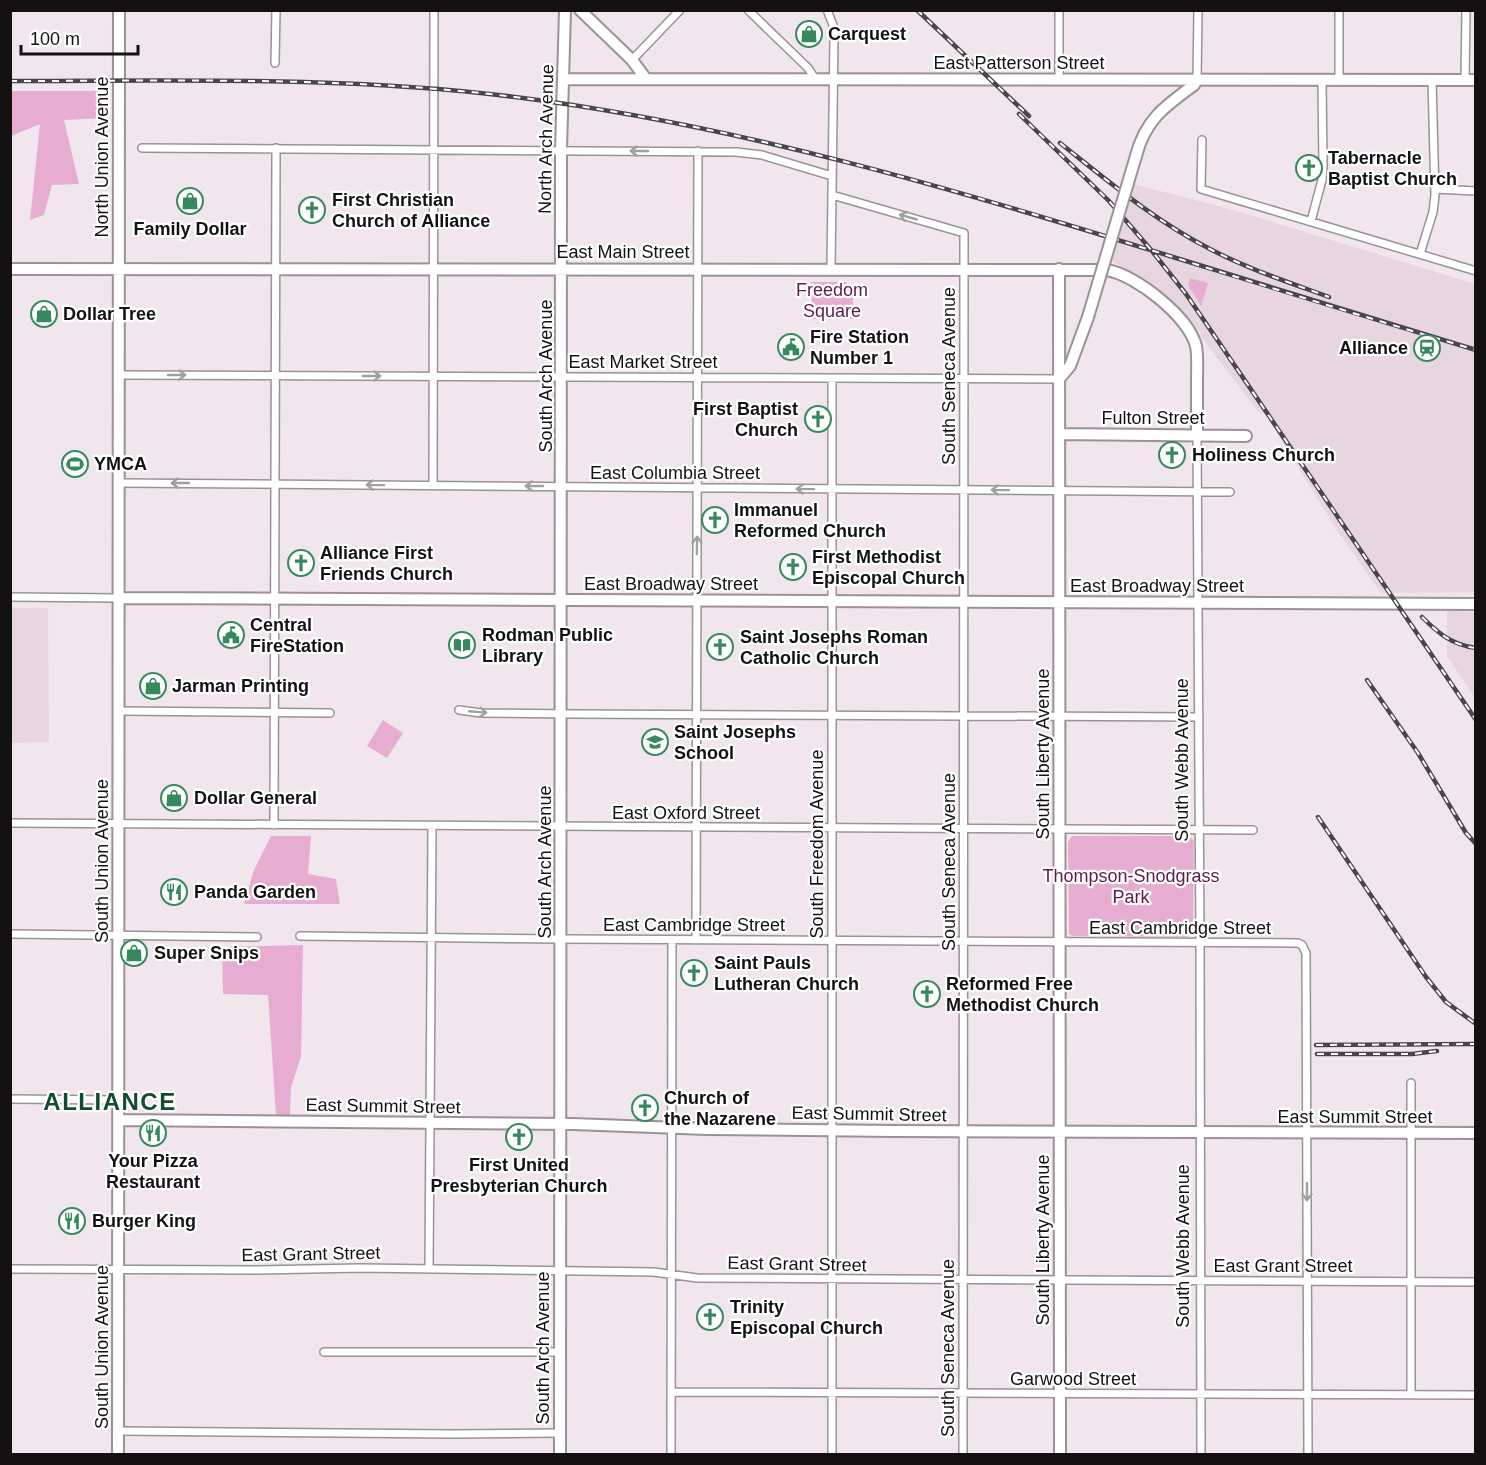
<svg xmlns="http://www.w3.org/2000/svg" width="1486" height="1465" font-family="Helvetica,sans-serif">
  <style>
    .built { fill: #e7d5df; fill-rule: evenodd }
    .green { fill: #e7add1 }
    .lines { fill: none; stroke-linecap: round; stroke-linejoin: round }
    .street-casing { stroke: #9c9197; stroke-width: 10 }
    .secondary-casing { stroke: #9c9197; stroke-width: 14 }
    .street { stroke: #fff; stroke-width: 7 }
    .secondary { stroke: #fff; stroke-width: 10 }
    .rail-casing { stroke: #4a4548; stroke-width: 4.5 }
    .rail { stroke: #fff; stroke-width: 2; stroke-dasharray: 7; stroke-linecap: butt }
    .secondary-bridge-casing { stroke: #9c9197; stroke-width: 14; stroke-linecap: butt }
    .secondary-bridge { stroke: #fff; stroke-width: 10 }
    .oneway { stroke: #a1a0a1 }
    .labels { text-anchor: middle; dominant-baseline: central; stroke-width: 4.5; stroke-linejoin: round; paint-order: stroke }
    .poi-label { font-size: 18px; font-weight: bold; fill: #141113; stroke: #fff; text-anchor: start }
    .street-label { font-size: 18px; fill: #141113; stroke: #fff }
    .park-label { font-size: 18px; fill: #5f194b; stroke: #fff }
    .district-label { font-size: 24px; font-weight: bold; letter-spacing: 1.5px; fill: #104c2e; stroke: #fff }
  </style>
  <rect width="100%" height="100%" fill="#f1e6ed"/>
  <path class="built" d="M1133,184L1230,209L1475,284V592L1381,593L1334,526L1266,415L1257,410L1201,337L1200,332L1182,310L1142,279L1112,261ZM1190,278L1207,283L1201,305L1188,285Z
    M11,608H48L49,742L11,743Z
    M1447,611L1475,612V698L1447,656Z"/>
  <path class="green" d="M11,91H107L106,118L64,120L79,184L52,185L44,215L30,220L40,124L11,136Z
    M1190,278L1208,283L1201,306L1188,285Z
    M811,282H846L853,292V319H812Z
    M383,720L403,733L387,758L367,746Z
    M271,836H311L308,874L336,879L340,904H244L254,870Z
    M1072,836H1189L1194,841L1193,932L1188,937L1073,936L1069,934L1068,842Z
    M303,945L301,1056L291,1088L290,1115H276L268,995L223,994L222,947Z"/>
  <g class="lines">
    <defs>
      <path id="street" d="M748,10L808,68L815,79
        M827,10L833,25L834,36L831,269
        M632,60L680,10
        M275,63L276,10
        M1059,80V10
        M1197,80L1198,10
        M1339,80V10
        M1465,80L1466,10
        M1202,140L1201,189L1476,271
        M142,148L736,152L762,155L832,176
        M1435,189L1476,191
        M832,195L964,233L963,1454
        M1311,221L1322,180L1323,167L1322,80
        M1420,254L1433,212L1435,195L1432,80
        M118,375L1059,379
        M1197,435L1200,943L1201,1454
        M119,483L1230,492
        M433,486L434,10
        M10,597L119,598
        M459,710L481,713L573,714L1199,717
        M119,711L330,713
        M10,823L1253,830
        M274,825L276,148
        M10,934L257,937
        M300,936L561,939L1298,943L1302,945L1306,953L1308,1454
        M696,940L698,151
        M10,1099L119,1100
        M10,1269L259,1270L360,1268L654,1272L697,1278L1476,1282
        M429,1269L432,826
        M324,1352H559
        M671,1392L1476,1395
        M1411,1395V1083
        M118,1431L453,1434L560,1433
        M671,1454L672,940
        M832,1454V378"/>
      <path id="secondary" d="M580,10L632,60L646,79
        M563,79L1476,80
        M1136,156C1145,120 1165,106 1194,85L1197,80
        M10,269L1107,270C1136,275 1189,317 1196,346C1198,357 1197,368 1197,379C1197,397 1197,416 1197,435
        M1059,269L1060,1454
        M1059,379L1070,366L1088,317
        M1059,434L1246,436
        M119,598L1476,604
        M118,1120L573,1124L707,1129L894,1131L1476,1133
        M118,1454L119,10
        M560,1454L561,150L565,10"/>
    </defs>
    <use href="#street" class="street-casing"/>
    <use href="#secondary" class="secondary-casing"/>
    <use href="#street" class="street"/>
    <use href="#secondary" class="secondary"/>
    <defs>
      <path id="rail" d="M917,10L1029,116
        M10,81C179,81 348,76 515,97C739,125 958,190 1173,257C1274,289 1375,320 1476,350
        M1019,114L1109,201L1152,251L1186,294L1476,720
        M1060,143C1108,181 1155,221 1210,249C1248,269 1288,282 1329,297
        M1422,617C1438,633 1452,645 1476,648
        M1367,680L1418,753L1466,833L1476,844
        M1318,817L1426,977L1446,1002L1476,1024
        M1316,1045L1476,1044
        M1317,1054H1412L1437,1051"/>
    </defs>
    <use href="#rail" class="rail-casing"/>
    <use href="#rail" class="rail"/>
    <defs>
      <path id="secondary-bridge" d="M1088,317L1136,156"/>
    </defs>
    <use href="#secondary-bridge" class="secondary-bridge-casing"/>
    <use href="#secondary-bridge" class="secondary-bridge"/>
  </g>
  <defs><path id="oneway-shaft" d="M-6 0H5M1.5-3L5.5 0L1.5 3" fill="none" stroke-width="1.6" stroke-linecap="round" stroke-linejoin="round" transform="scale(1.5)"/></defs>
  <g class="oneway">
    <use href="#oneway-shaft" transform="translate(639 151) rotate(-180)"/>
    <use href="#oneway-shaft" transform="translate(908 217) rotate(-164)"/>
    <use href="#oneway-shaft" transform="translate(177 375)"/>
    <use href="#oneway-shaft" transform="translate(372 376)"/>
    <use href="#oneway-shaft" transform="translate(180 483) rotate(-180)"/>
    <use href="#oneway-shaft" transform="translate(375 485) rotate(-179)"/>
    <use href="#oneway-shaft" transform="translate(534 486) rotate(-180)"/>
    <use href="#oneway-shaft" transform="translate(805 489) rotate(-179)"/>
    <use href="#oneway-shaft" transform="translate(1000 490) rotate(-179)"/>
    <use href="#oneway-shaft" transform="translate(697 545) rotate(-89)"/>
    <use href="#oneway-shaft" transform="translate(478 712) rotate(5)"/>
    <use href="#oneway-shaft" transform="translate(1307 1192) rotate(90)"/>
  </g>
  <defs>
    <symbol id="shop-ring" viewBox="-11 -11 22 22"><circle r="9.5" fill="#fff" stroke="#36895c" stroke-width="1.5"/><path d="M-5-2.5h2.3a2.7 3.5 0 0 1 5.4 0H5L5.5 6h-11ZM-1.5-2.5h3a1.5 2.3 0 0 0-3 0Z" fill="#36895c"/></symbol>
    <symbol id="church-ring" viewBox="-11 -11 22 22"><circle r="9.5" fill="#fff" stroke="#36895c" stroke-width="1.5"/><path d="M-1.2-6h2.4v3.5h3.3v2.4h-3.3V6h-2.4V-.1h-3.3v-2.4h3.3Z" fill="#36895c"/></symbol>
    <symbol id="civic-ring" viewBox="-11 -11 22 22"><circle r="9.5" fill="#fff" stroke="#36895c" stroke-width="1.5"/><path d="M-.6-6.5H3V-4.5H.6V-3L4-1V1h2V6H-6V1h2V-1L-.6-3ZM-1.2 2.5V6h2.4V2.5Z" fill="#36895c"/></symbol>
    <symbol id="station-ring" viewBox="-11 -11 22 22"><circle r="9.5" fill="#fff" stroke="#36895c" stroke-width="1.5"/><path d="M-3-6H3Q5-6 5-4V2Q5 4 3 4L4.5 6H3L1.5 4h-3L-3 6H-4.5L-3 4Q-5 4-5 2V-4Q-5-6-3-6ZM-3.5-4v3h7v-3ZM-3.5 1v1.5H-2V1ZM2 1v1.5H3.5V1Z" fill="#36895c"/></symbol>
    <symbol id="stadium-ring" viewBox="-11 -11 22 22"><circle r="9.5" fill="#fff" stroke="#36895c" stroke-width="1.5"/><path d="M0-5a6.5 5 0 1 0 0 10a6.5 5 0 1 0 0-10ZM-3.5-1.8h7v3.6h-7Z" fill="#36895c"/></symbol>
    <symbol id="library-ring" viewBox="-11 -11 22 22"><circle r="9.5" fill="#fff" stroke="#36895c" stroke-width="1.5"/><path d="M-6-4Q-3-5.5-.7-3.5V5Q-3 3-6 4ZM6-4Q3-5.5 .7-3.5V5Q3 3 6 4Z" fill="#36895c"/></symbol>
    <symbol id="school-ring" viewBox="-11 -11 22 22"><circle r="9.5" fill="#fff" stroke="#36895c" stroke-width="1.5"/><path d="M0-5L7-2L0 1L-7-2ZM-4 1L0 2.5L4 1V4Q0 6-4 4Z" fill="#36895c"/></symbol>
    <symbol id="restaurant-ring" viewBox="-11 -11 22 22"><circle r="9.5" fill="#fff" stroke="#36895c" stroke-width="1.5"/><path d="M-5-6h1v4h1v-4h1v4h1v-4h1v5L-1.5 .5V6h-2V.5L-5-1ZM5-6V6H3V1.5H1.5Q1.5-4 5-6Z" fill="#36895c"/></symbol>
  </defs>
  <g fill-rule="evenodd">
    <use href="#shop-ring" x="794" y="19" width="30" height="30"/>
    <use href="#church-ring" x="1294" y="153" width="30" height="30"/>
    <use href="#shop-ring" x="175" y="186" width="30" height="30"/>
    <use href="#church-ring" x="297" y="195" width="30" height="30"/>
    <use href="#shop-ring" x="29" y="299" width="30" height="30"/>
    <use href="#civic-ring" x="776" y="332" width="30" height="30"/>
    <use href="#station-ring" x="1412" y="333" width="30" height="30"/>
    <use href="#church-ring" x="803" y="404" width="30" height="30"/>
    <use href="#church-ring" x="1157" y="440" width="30" height="30"/>
    <use href="#stadium-ring" x="60" y="449" width="30" height="30"/>
    <use href="#church-ring" x="700" y="505" width="30" height="30"/>
    <use href="#church-ring" x="286" y="548" width="30" height="30"/>
    <use href="#church-ring" x="778" y="552" width="30" height="30"/>
    <use href="#civic-ring" x="216" y="620" width="30" height="30"/>
    <use href="#library-ring" x="447" y="630" width="30" height="30"/>
    <use href="#church-ring" x="705" y="632" width="30" height="30"/>
    <use href="#shop-ring" x="138" y="671" width="30" height="30"/>
    <use href="#school-ring" x="640" y="727" width="30" height="30"/>
    <use href="#shop-ring" x="159" y="783" width="30" height="30"/>
    <use href="#restaurant-ring" x="159" y="877" width="30" height="30"/>
    <use href="#shop-ring" x="119" y="938" width="30" height="30"/>
    <use href="#church-ring" x="679" y="958" width="30" height="30"/>
    <use href="#church-ring" x="912" y="979" width="30" height="30"/>
    <use href="#church-ring" x="630" y="1093" width="30" height="30"/>
    <use href="#restaurant-ring" x="138" y="1118" width="30" height="30"/>
    <use href="#church-ring" x="504" y="1122" width="30" height="30"/>
    <use href="#restaurant-ring" x="57" y="1206" width="30" height="30"/>
    <use href="#church-ring" x="695" y="1302" width="30" height="30"/>
  </g>
  <g class="labels">
    <g class="poi-label">
      <text x="828" y="34">Carquest</text>
      <text x="1328" y="158">Tabernacle<tspan x="1328" dy="21">Baptist Church</tspan></text>
      <text x="332" y="200">First Christian<tspan x="332" dy="21">Church of Alliance</tspan></text>
      <text x="190" y="229" text-anchor="middle">Family Dollar</text>
      <text x="63" y="314">Dollar Tree</text>
      <text x="810" y="337">Fire Station<tspan x="810" dy="21">Number 1</tspan></text>
      <text x="1408" y="348" text-anchor="end">Alliance</text>
      <text x="798" y="409" text-anchor="end">First Baptist<tspan x="798" dy="21">Church</tspan></text>
      <text x="1192" y="455">Holiness Church</text>
      <text x="94" y="464">YMCA</text>
      <text x="734" y="510">Immanuel<tspan x="734" dy="21">Reformed Church</tspan></text>
      <text x="320" y="553">Alliance First<tspan x="320" dy="21">Friends Church</tspan></text>
      <text x="812" y="557">First Methodist<tspan x="812" dy="21">Episcopal Church</tspan></text>
      <text x="250" y="625">Central<tspan x="250" dy="21">FireStation</tspan></text>
      <text x="482" y="635">Rodman Public<tspan x="482" dy="21">Library</tspan></text>
      <text x="740" y="637">Saint Josephs Roman<tspan x="740" dy="21">Catholic Church</tspan></text>
      <text x="172" y="686">Jarman Printing</text>
      <text x="674" y="732">Saint Josephs<tspan x="674" dy="21">School</tspan></text>
      <text x="194" y="798">Dollar General</text>
      <text x="194" y="892">Panda Garden</text>
      <text x="154" y="953">Super Snips</text>
      <text x="714" y="963">Saint Pauls<tspan x="714" dy="21">Lutheran Church</tspan></text>
      <text x="946" y="984">Reformed Free<tspan x="946" dy="21">Methodist Church</tspan></text>
      <text x="664" y="1098">Church of<tspan x="664" dy="21">the Nazarene</tspan></text>
      <text x="153" y="1161" text-anchor="middle">Your Pizza<tspan x="153" dy="21">Restaurant</tspan></text>
      <text x="519" y="1165" text-anchor="middle">First United<tspan x="519" dy="21">Presbyterian Church</tspan></text>
      <text x="92" y="1221">Burger King</text>
      <text x="730" y="1307">Trinity<tspan x="730" dy="21">Episcopal Church</tspan></text>
    </g>
    <g class="street-label">
      <text x="1019" y="63">East Patterson Street</text>
      <text transform="translate(546 139) rotate(-89)">North Arch Avenue</text>
      <text transform="translate(102 157) rotate(-90)">North Union Avenue</text>
      <text x="623" y="252">East Main Street</text>
      <text x="643" y="362">East Market Street</text>
      <text transform="translate(546 376) rotate(-90)">South Arch Avenue</text>
      <text transform="translate(949 376) rotate(-90)">South Seneca Avenue</text>
      <text x="1153" y="418">Fulton Street</text>
      <text x="675" y="473">East Columbia Street</text>
      <text x="671" y="584">East Broadway Street</text>
      <text x="1157" y="586">East Broadway Street</text>
      <text transform="translate(1043 754) rotate(-90)">South Liberty Avenue</text>
      <text transform="translate(1182 760) rotate(-90)">South Webb Avenue</text>
      <text x="686" y="813">East Oxford Street</text>
      <text transform="translate(817 844) rotate(-90)">South Freedom Avenue</text>
      <text transform="translate(102 861) rotate(-90)">South Union Avenue</text>
      <text transform="translate(545 862) rotate(-90)">South Arch Avenue</text>
      <text transform="translate(949 862) rotate(-90)">South Seneca Avenue</text>
      <text x="694" y="925">East Cambridge Street</text>
      <text x="1180" y="928">East Cambridge Street</text>
      <text transform="translate(383 1106) rotate(1)">East Summit Street</text>
      <text transform="translate(869 1114) rotate(1)">East Summit Street</text>
      <text x="1355" y="1117">East Summit Street</text>
      <text transform="translate(1043 1240) rotate(-90)">South Liberty Avenue</text>
      <text transform="translate(1183 1246) rotate(-90)">South Webb Avenue</text>
      <text transform="translate(311 1254) rotate(-1)">East Grant Street</text>
      <text transform="translate(797 1264) rotate(1)">East Grant Street</text>
      <text x="1283" y="1266">East Grant Street</text>
      <text transform="translate(102 1347) rotate(-90)">South Union Avenue</text>
      <text transform="translate(543 1348) rotate(-90)">South Arch Avenue</text>
      <text transform="translate(948 1348) rotate(-90)">South Seneca Avenue</text>
      <text x="1073" y="1379">Garwood Street</text>
    </g>
    <g class="park-label">
      <text x="832" y="290">Freedom<tspan x="832" dy="21">Square</tspan></text>
      <text x="1131" y="876">Thompson-Snodgrass<tspan x="1131" dy="21">Park</tspan></text>
    </g>
    <g class="district-label">
      <text x="110" y="1101">ALLIANCE</text>
    </g>
  </g>
  <rect width="1486" height="1465" fill="none" stroke="#141113" stroke-width="24"/>
  <path d="M21 45v9h117v-9" fill="none" stroke="#141113" stroke-width="3"/>
  <text x="30" y="45" font-size="18" fill="#141113" stroke="#ffffff" stroke-width="4.5" paint-order="stroke">100 m</text>
</svg>
